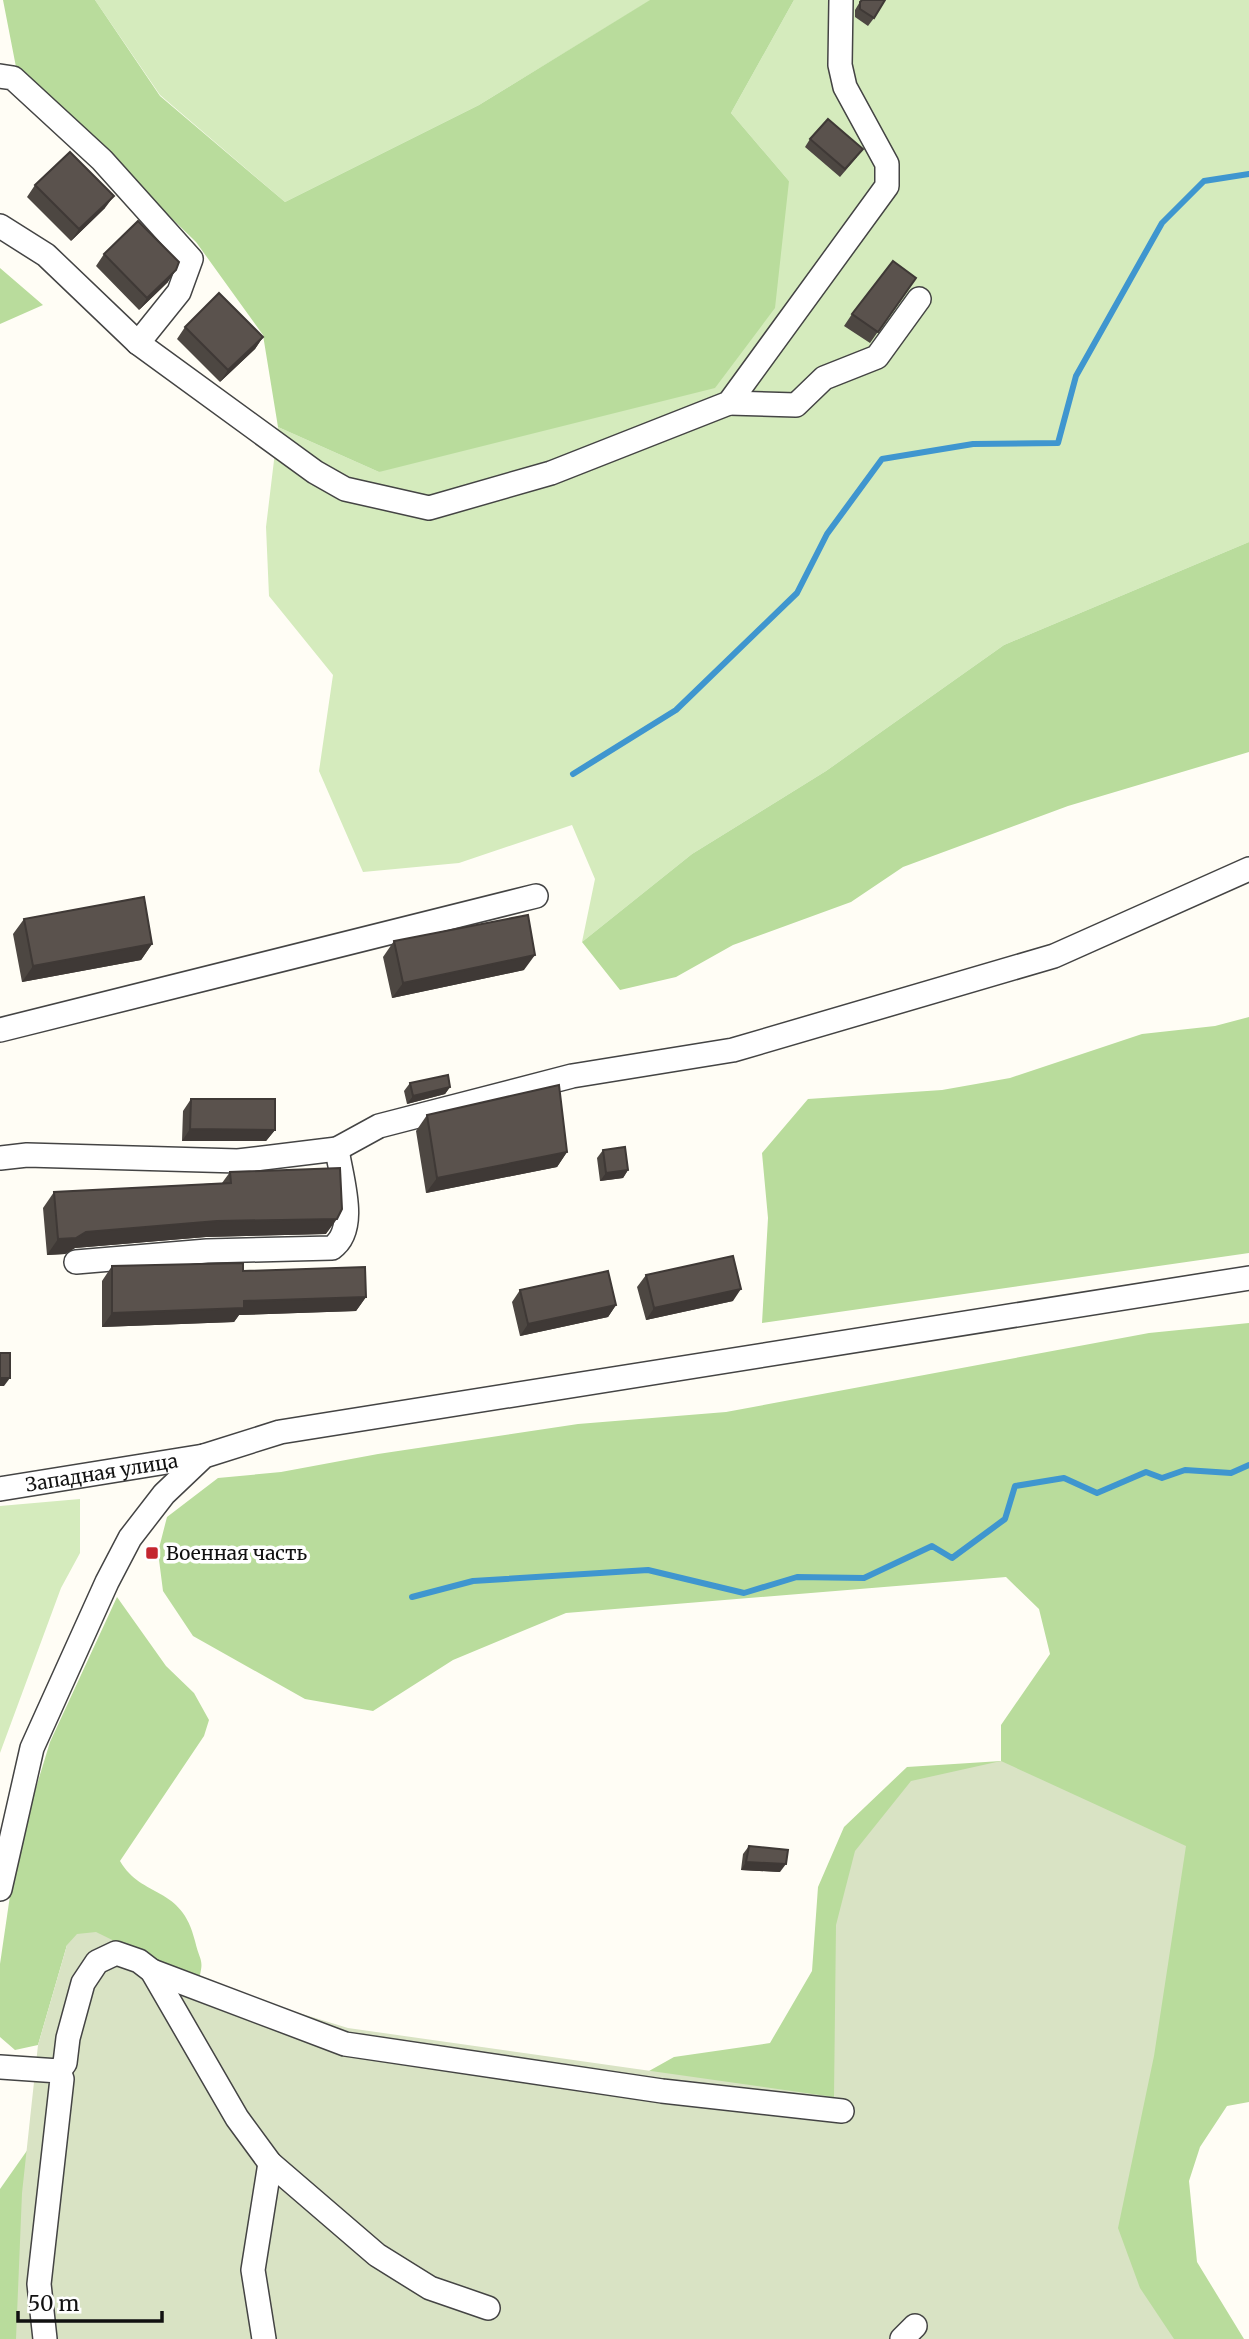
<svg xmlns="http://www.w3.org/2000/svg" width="1249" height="2339" font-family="Merriweather,serif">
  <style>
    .green { fill: #d5ebbd }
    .forest { fill: #b9dc9c }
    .cemetery { fill: #d9e3c4 }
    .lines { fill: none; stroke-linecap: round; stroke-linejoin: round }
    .stream { stroke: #3f96cf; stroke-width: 6 }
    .minor-casing { stroke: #444; stroke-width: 26 }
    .minor { stroke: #fff; stroke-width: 23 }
    .wall { fill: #4d4742 }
    .shaded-wall { fill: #3f3936 }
    .building { fill: #5a524d; stroke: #3f3936; stroke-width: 2 }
    .poi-dot { fill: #c4262e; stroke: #fff; stroke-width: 2.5 }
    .labels { text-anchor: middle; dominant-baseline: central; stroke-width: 7; stroke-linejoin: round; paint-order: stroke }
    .street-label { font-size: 19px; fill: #111; stroke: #fff }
    .poi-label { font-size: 19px; fill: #111; stroke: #fff; text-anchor: start }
  </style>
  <rect width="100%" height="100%" fill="#fffdf5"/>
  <path class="green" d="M95,0H651L479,105L285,202L160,95Z
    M794,0H1249V542L1004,645L826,771L692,854L582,942L595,879L572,825L459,863L363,872L319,771L333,675L269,596L266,527L278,427L379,472L789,181L731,113Z
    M80,1499V1553L61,1588L0,1753V1506Z"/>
  <path class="forest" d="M3,0H95L160,96L285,202L479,105L650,0H794L731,113L789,181L775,308L715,388L379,472L278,427L263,335L196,242L16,67Z
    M0,268L43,305L0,324Z
    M1249,542V752L1068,806L903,867L851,902L733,945L676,977L620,990L582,942L692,854L826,771L1004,645Z
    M1249,1017V1253L762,1323L768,1218L762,1153L808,1099L942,1090L1010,1078L1142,1034L1215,1026Z
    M1249,1323V2102L1227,2106L1200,2147L1189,2181L1197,2262L1244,2339H0V2189L45,2125L599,2099L674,2057L770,2043L812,1971L818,1887L844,1827L907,1767L1001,1761V1725L1050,1654L1039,1609L1006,1577L566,1613L453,1660L373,1711L305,1699L193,1636L163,1591L158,1552L167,1517L218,1478L281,1472L378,1454L578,1424L726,1412L1149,1333Z
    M117,1597L166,1666L194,1693L209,1720L204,1736L120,1861C142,1899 182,1885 195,1941C200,1963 205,1958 198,1982L67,1945L38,2045L15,2050L0,2037V1964L12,1882L31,1804L50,1742Z"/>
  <path class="cemetery" d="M1001,1761L1186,1846L1154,2056L1118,2228L1140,2288L1174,2339H16L22,2193L38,2045L67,1945L77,1934L96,1932L198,1982L348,2028L834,2097L836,1925L855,1851L911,1781Z"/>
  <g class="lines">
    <path class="stream" d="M573,774L676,710L797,593L827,534L882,459L973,444L1058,443L1076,376L1162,223L1204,181L1249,174
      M412,1597L473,1581L648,1570L744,1593L797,1577L864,1578L932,1546L952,1558L1005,1519L1015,1486L1064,1478L1097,1493L1146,1472L1162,1478L1185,1470L1231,1473L1249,1465"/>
    <defs>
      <g id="minor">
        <path d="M0,76L13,78L102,160L191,259L179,292L138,343"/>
        <path d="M0,226L46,255L138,343L315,472L345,489L429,508L551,473L729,403L887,186V164L845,87L840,65L841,0"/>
        <path d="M729,403L796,405L824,378L877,357L919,299"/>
        <path d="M0,1030L536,896"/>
        <path d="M0,1158L27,1155L238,1161L337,1149L379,1126L572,1076L733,1050L1054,956L1249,869"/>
        <path d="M76,1262L207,1251L332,1248C359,1229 341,1178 337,1149"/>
        <path id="s1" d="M0,1489L204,1456"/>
        <path d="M0,1889L32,1748L107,1582L130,1538L164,1494L204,1456L280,1432L1249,1278"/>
        <path d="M152,1971L345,2044L662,2091L842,2111"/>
        <path d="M0,2067L59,2071L62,2079L39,2284L45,2339"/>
        <path d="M59,2071L65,2063L68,2038L83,1983L97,1962L116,1953L139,1961L152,1971L237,2118L270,2163L377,2255L430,2288L488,2308"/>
        <path d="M264,2339L253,2270L270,2163"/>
        <path d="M902,2339L915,2326"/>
      </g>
    </defs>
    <use href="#minor" class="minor-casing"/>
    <use href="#minor" class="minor"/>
  </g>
  <path class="wall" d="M861,0L874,18L868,26L855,17V10Z
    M810,139L857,157L840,177L805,147Z
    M35,185L105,208L71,241L27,197Z
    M104,254L168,282L139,310L96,266Z
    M916,278L870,343L844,326L852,314Z
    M185,327L263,337L255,349L220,382L177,339Z
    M24,919L152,944L141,960L22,982L13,934Z
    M394,941L524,970L392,998L383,957Z
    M410,1083L450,1087L445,1094L407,1104L404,1091Z
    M191,1099L275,1130L266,1141H182L183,1111Z
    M427,1115L567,1152L557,1167L426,1193L416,1131Z
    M603,1150L628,1170L623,1178L600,1181L597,1158Z
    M230,1172L326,1234L206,1237L75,1248L65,1254L47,1255L43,1208L54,1192L222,1183Z
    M112,1266L243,1271L366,1297L356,1311L239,1315L234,1322L102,1327V1281Z
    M646,1275L733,1301L646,1320L637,1287Z
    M520,1290L616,1305L608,1317L520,1336L512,1302Z
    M749,1846L780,1872L741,1870L743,1854Z"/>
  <path class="shaded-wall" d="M114,196L105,208L71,241L79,229Z
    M176,270L168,282L139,310L147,298Z
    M263,337L255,349L220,382L228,370Z
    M152,944L141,960L22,982L33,966Z
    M535,955L524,970L392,998L403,983Z
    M450,1087L445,1094L407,1104L413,1096Z
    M190,1129L275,1130L266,1141H182Z
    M567,1152L557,1167L426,1193L437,1178Z
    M628,1170L623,1178L600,1181L606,1173Z
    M337,1219L326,1234L206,1237L75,1248L65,1254L47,1255L58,1239L86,1232L217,1221Z
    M741,1289L733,1301L646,1320L654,1308Z
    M366,1297L356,1311L239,1315L234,1322L102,1327L112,1313L244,1301Z
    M616,1305L608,1317L520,1336L528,1324Z
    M0,1378H10L4,1386H0Z
    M746,1862L786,1864L780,1872L741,1870Z"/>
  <path class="building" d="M862,0H885L874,18L860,9V2Z
    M828,119L863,149L845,169L810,139Z
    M70,152L114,196L79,229L35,185Z
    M138,221L179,262L176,270L147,298L104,254Z
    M893,261L916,278L878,332L852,314Z
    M219,293L263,337L228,370L185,327Z
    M144,897L152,944L33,966L24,919Z
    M528,915L535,955L403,983L394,941Z
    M448,1075L450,1087L413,1096L410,1083Z
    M559,1085L567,1152L437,1178L427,1115Z
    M191,1099H275V1130L190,1129Z
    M625,1147L628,1170L606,1173L603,1150Z
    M340,1168L342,1209L337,1219L217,1221L86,1232L76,1238L58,1239L54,1192L231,1183L230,1172Z
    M733,1256L741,1289L654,1308L646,1275Z
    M243,1263V1271L365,1267L366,1297L244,1301V1308L112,1313V1266Z
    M608,1271L616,1305L528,1324L520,1290Z
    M0,1353H10V1378H0Z
    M749,1846L788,1850L786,1864L746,1862Z"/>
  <rect class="poi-dot" x="145" y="1546" width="14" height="14" rx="3.5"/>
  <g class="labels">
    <g class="street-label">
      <text stroke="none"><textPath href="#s1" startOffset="103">Западная улица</textPath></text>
    </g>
    <g class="poi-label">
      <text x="166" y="1553">Военная часть</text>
    </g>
  </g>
  <path d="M18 2311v10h144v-10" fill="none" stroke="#111111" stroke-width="3.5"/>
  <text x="28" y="2311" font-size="21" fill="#111111" stroke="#ffffff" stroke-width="5" paint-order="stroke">50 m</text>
</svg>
